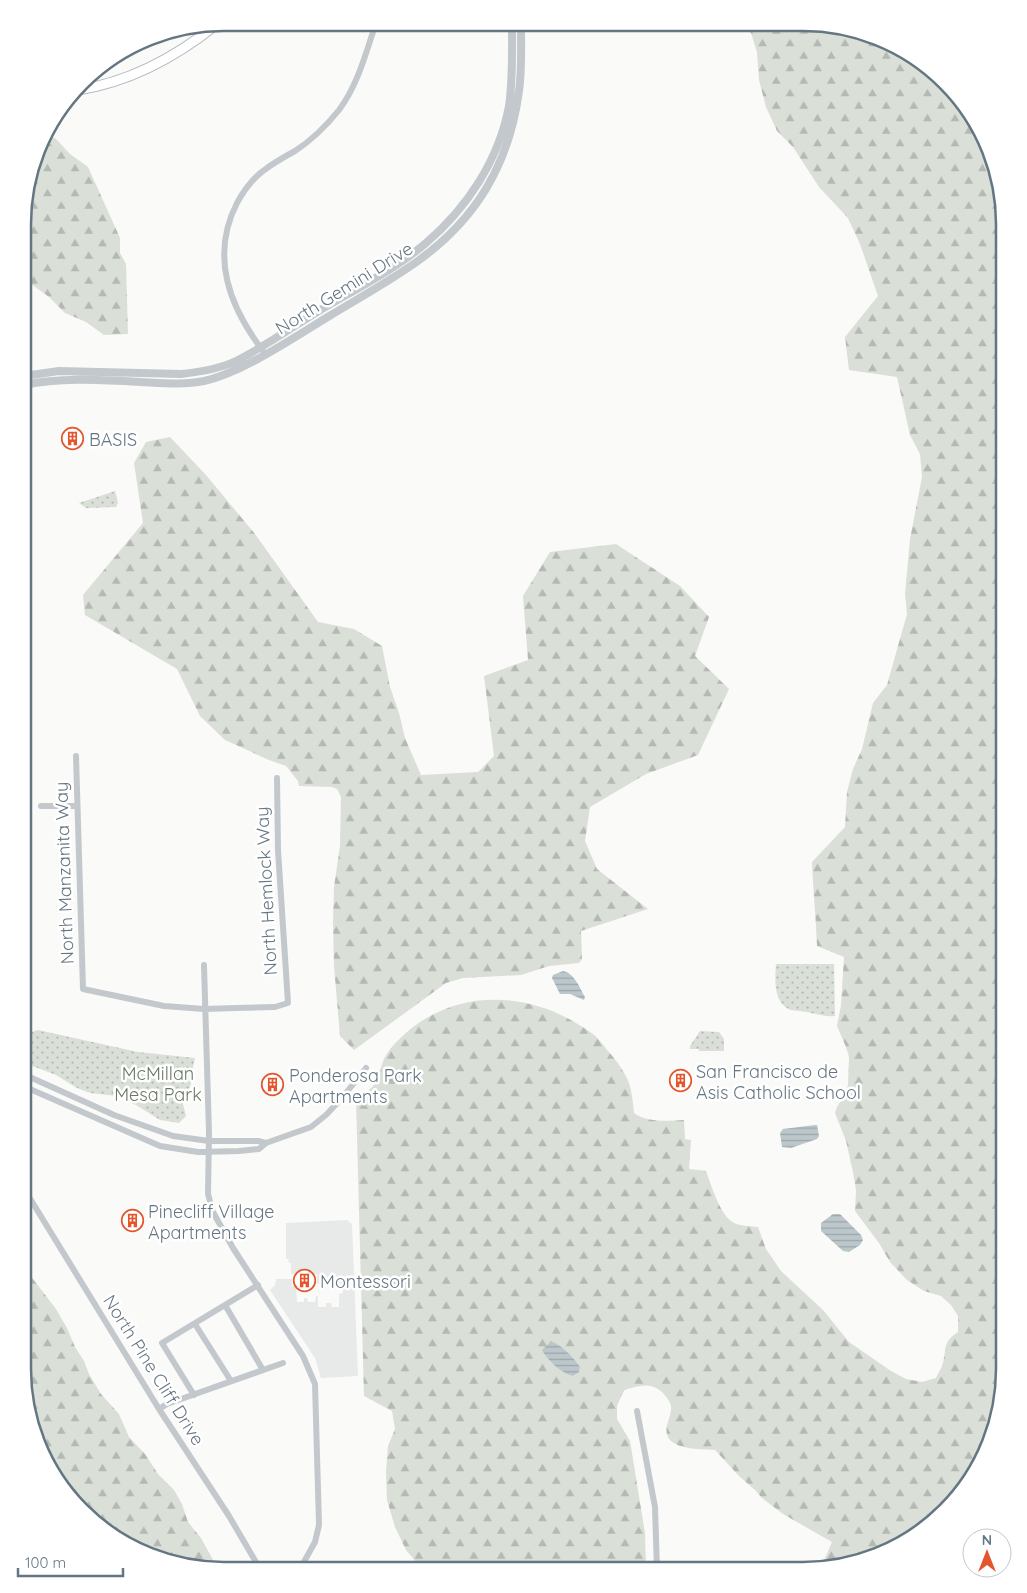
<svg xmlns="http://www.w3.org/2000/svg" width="1027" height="1593" font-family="Quicksand,sans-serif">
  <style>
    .built { fill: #e8e9e9 }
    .forest { fill: url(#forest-firs) }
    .park { fill: url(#park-dots) }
    .water { fill: url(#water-rules) }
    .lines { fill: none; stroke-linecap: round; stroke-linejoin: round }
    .secondary-casing { stroke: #b3babf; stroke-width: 11 }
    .minor { stroke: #c3c8cc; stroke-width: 6 }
    .tertiary { stroke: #c3c8cc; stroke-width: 8 }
    .secondary { stroke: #fff; stroke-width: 9 }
    .labels { text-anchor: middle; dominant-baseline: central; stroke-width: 5; stroke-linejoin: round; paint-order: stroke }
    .street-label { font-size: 18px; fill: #657683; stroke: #fff }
    .poi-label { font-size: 18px; fill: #657683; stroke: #fff; text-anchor: start }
    .park-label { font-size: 18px; fill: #687a64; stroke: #fff }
    .rim { fill: none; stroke: #657683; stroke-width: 2.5 }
  </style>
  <defs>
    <pattern id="forest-firs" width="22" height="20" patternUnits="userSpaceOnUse" patternTransform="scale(1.25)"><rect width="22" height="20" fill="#dadfd7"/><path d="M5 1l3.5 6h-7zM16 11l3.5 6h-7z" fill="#b4b9b4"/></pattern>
    <pattern id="park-dots" width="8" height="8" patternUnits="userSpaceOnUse" patternTransform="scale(1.25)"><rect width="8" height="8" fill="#dadfd7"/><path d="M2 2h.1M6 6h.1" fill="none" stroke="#b4b9b4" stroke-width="1.8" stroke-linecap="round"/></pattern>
    <pattern id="water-rules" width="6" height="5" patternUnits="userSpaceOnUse" patternTransform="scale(1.25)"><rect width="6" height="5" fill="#bbc7cb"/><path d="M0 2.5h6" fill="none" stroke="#9ca6aa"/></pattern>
  </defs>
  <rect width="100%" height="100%" fill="#fafaf8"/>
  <path class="built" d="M347,1220L352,1224L358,1376L321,1378L315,1358L270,1290L275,1285L276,1279H292V1286H296L297,1302H304V1298H307L308,1302H315L316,1296H318V1307H326V1303H331L332,1307H339V1294L343,1293L342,1286H339L338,1283L317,1284V1274H291V1263H289L288,1259H286V1223Z"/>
  <path class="forest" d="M745,24H829L880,38L925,64L963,101L989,147L1004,224V1124L1002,1128L1004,1130V1382L994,1434L970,1481L936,1521L880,1555L824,1566L823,1563L832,1542L783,1514L762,1498L755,1490L739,1476L715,1450C702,1449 680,1450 670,1440C661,1429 672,1418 671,1407C671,1402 666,1397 663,1393C651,1381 638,1386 624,1390L617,1406V1419L630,1441L645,1533L646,1570L422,1569L406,1550L395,1527L387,1500L386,1471L388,1446L395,1429L392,1411L364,1396L356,1099C362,1095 369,1091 374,1085C380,1079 380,1066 385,1057C391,1046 403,1035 413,1027C467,986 537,994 590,1032C597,1036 603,1045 608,1051C616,1060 625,1072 629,1083C632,1092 633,1103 634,1113C648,1123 668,1121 684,1120L685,1139L691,1140L689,1169L706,1171C711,1184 720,1216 734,1223C740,1226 750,1226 758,1227L766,1249L781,1271L823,1310L849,1342L891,1371L906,1379L922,1382L936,1378C938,1373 942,1368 943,1363C947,1347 942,1343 958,1332V1316L951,1305L941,1296L924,1291L907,1280L890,1262L879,1243L855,1211L856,1190L853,1172L846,1141L835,1113L837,1107L845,1094L848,1085L849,1057L846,1047L837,1026L841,1005L844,957L817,946C816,918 813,890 812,862L845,827L847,792L853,769L862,749L873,703L887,685L907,614L905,594L910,539L922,477L920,454L910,435L897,377L849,370L845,337L878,296L860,244L848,218L819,187L793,147L777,131L766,107L759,80L757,52L751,33Z
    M43,137L55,138L70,154L88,167L120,238V253L126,264L128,334L104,335L86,322L65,313L49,297L31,284L24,268V198Z
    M170,437L206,475L255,534L318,622L354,629L382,646L390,687L399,713L405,738L421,775L478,772L494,756L484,676L528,660L523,596L550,552L616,544L680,586L709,617L695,656L729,689L698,755L646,774L590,807L585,841L597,869L648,909L581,931L582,959L579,963L549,966L521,975L463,978L446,983L354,1050L340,1036L334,966L333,922L334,887L340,846L341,797L337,789L332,787L299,786L298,781L286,766L269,760L225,740L200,716L177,669L85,615L83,595L143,523L134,463L146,442Z
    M23,1266L56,1309L67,1328L75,1347L84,1361L89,1374L101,1394L119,1414L129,1437L145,1454L158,1474L174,1490L182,1504L188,1522L201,1538L218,1569H198L147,1555L102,1529L64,1492L38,1446L23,1369Z"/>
  <path class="park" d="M115,491L118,503L116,507L86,508L79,503Z
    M776,964H834L835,1016C825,1017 817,1014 807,1012C802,1011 796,1011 791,1010C773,1003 775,979 776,964Z
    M38,1030L138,1052L195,1058L191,1076V1084L183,1104L186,1116L179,1123L160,1120L136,1105L117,1096L90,1093L77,1088L56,1075L27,1064L32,1032Z
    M700,1031L719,1032L724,1039V1051H699V1049H690V1046Z"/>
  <path class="water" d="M563,971C574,973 580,988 585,997L584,1000L570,994H560L552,978L553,975Z
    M815,1125H817L819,1136L817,1139L791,1148L782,1147L780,1133L783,1129Z
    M833,1214H840L861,1235L863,1240L860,1245L849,1252L843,1251L821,1231V1223Z
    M551,1341C563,1346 573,1357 580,1367L579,1372L573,1376C561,1373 548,1361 542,1350Z"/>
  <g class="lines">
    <defs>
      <path id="secondary" d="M78,90C130,82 176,57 217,24"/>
    </defs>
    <use href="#secondary" class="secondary-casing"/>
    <path class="minor" d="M263,351C229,306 210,256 237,203C243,192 252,179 263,171C273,163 284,157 295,151C312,140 327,125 339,110C358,85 366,52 376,23
      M76,756L83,989L164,1006L204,1009L236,1008L275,1007L288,1003L278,850L277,778
      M41,806H76
      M204,965L209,1133L208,1194L213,1212L233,1248L303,1356L315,1384L319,1525L315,1542L300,1569
      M23,1074L114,1115L173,1136L209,1141H258L266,1143
      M23,1086L160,1146L198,1152L239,1151L259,1149L266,1143L311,1127L326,1115L342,1098L366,1068
      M23,1187L159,1409L229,1516L260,1569
      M225,1305L263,1370
      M195,1324L231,1381
      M194,1395L162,1343L258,1285
      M159,1409L167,1404L283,1363
      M637,1411L655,1507L657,1570"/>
    <path class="tertiary" d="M24,376L59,371L181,374C200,372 219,369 236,361C264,347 291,328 317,312C352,291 396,269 426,243C467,208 499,160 509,106C513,79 512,51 512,23
      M24,385C62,377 102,380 141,382C162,383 184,385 204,381C244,372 296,336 331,315C359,298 388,282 415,263C476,220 509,165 519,91C522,69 521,46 521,23"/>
    <use href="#secondary" class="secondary"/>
  </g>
  <defs>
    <symbol id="building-ring" viewBox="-11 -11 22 22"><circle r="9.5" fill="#fff" stroke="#e4572e" stroke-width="1.5"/><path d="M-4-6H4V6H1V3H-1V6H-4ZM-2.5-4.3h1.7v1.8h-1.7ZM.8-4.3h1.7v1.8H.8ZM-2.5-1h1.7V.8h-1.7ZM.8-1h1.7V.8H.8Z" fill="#e4572e"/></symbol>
  </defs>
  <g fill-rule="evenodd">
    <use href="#building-ring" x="60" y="426" width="25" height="25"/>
    <use href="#building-ring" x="668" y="1068" width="25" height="25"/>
    <use href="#building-ring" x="260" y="1072" width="25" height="25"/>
    <use href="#building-ring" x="120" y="1208" width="25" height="25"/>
    <use href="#building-ring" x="292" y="1268" width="25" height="25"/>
  </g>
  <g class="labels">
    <g class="street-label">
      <text transform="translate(344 288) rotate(-32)">North Gemini Drive</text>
      <text transform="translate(64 873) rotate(-92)">North Manzanita Way</text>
      <text transform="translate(266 891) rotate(-93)">North Hemlock Way</text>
      <text transform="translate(154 1370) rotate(58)">North Pine Cliff Drive</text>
    </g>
    <g class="poi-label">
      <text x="89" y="439">BASIS</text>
      <text x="696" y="1071">San Francisco de<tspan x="696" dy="21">Asis Catholic School</tspan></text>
      <text x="289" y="1075">Ponderosa Park<tspan x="289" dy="21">Apartments</tspan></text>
      <text x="148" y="1211">Pinecliff Village<tspan x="148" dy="21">Apartments</tspan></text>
      <text x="320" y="1281">Montessori</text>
    </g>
    <g class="park-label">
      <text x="158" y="1073">McMillan<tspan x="158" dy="21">Mesa Park</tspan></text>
    </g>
  </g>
  <path d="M0 0H1027V1593H0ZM224 31H803A193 193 0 0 1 996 224V1369A193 193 0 0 1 803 1562H224A193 193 0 0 1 31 1369V224A193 193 0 0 1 224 31Z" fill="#fff" fill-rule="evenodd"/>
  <path class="rim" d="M224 31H803A193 193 0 0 1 996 224V1369A193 193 0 0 1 803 1562H224A193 193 0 0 1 31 1369V224A193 193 0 0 1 224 31Z"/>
  <g transform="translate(987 1553)"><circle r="24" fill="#ffffff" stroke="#c1c8cd"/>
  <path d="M0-4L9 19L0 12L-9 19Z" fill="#e4572e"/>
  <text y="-8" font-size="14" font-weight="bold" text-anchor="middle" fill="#657683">N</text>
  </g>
  <path d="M18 1568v8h105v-8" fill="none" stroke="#657683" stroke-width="2.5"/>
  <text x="25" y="1568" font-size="15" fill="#657683" stroke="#ffffff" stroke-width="4" paint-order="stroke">100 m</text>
</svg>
